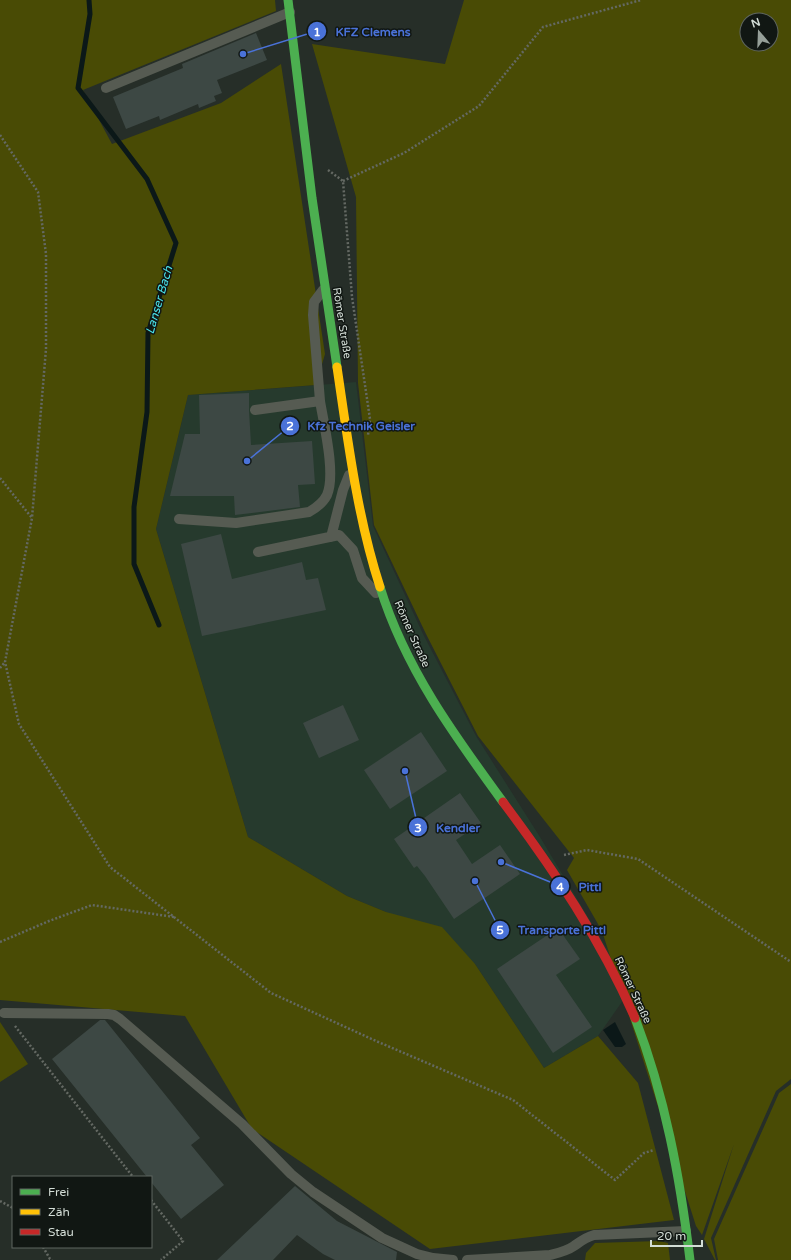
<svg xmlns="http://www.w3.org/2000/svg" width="791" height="1260" font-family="'Varela Round',sans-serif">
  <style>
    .built { fill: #263a2d }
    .green { fill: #494b05; fill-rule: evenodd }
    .water { fill: #0b1818 }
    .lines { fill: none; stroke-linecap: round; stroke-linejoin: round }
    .stream { stroke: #0b1818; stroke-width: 5 }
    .building { fill: #3d4844 }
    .path { stroke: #646963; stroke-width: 2.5; stroke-dasharray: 2 2; stroke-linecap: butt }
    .lane { stroke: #565b52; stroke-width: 10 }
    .fast { stroke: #4caf50; stroke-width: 9 }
    .slow { stroke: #ffc107; stroke-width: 9 }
    .jam { stroke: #c62828; stroke-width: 9 }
    .labels { text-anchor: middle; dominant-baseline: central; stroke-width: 3; stroke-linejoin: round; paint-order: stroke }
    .street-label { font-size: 11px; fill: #d3ddd6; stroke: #111713 }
    .water-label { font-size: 12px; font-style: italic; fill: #4ae3eb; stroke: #111713 }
    .leader { fill: none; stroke: #4a72d8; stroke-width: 1.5 }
    .callout-dot { fill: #4a72d8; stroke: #111713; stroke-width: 1.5 }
    .mark-label { font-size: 12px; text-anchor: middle; font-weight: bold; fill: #fff }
    .callout-label { font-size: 12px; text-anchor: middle; font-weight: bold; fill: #4a72d8; stroke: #111713; stroke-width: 3; stroke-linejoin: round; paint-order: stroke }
  </style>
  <rect width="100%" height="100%" fill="#262e28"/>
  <path class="built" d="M356,382L373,526L423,634L476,736L540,837L631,989L598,1036L544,1068L475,964L386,912L347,896L248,837L156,529L188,395Z"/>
  <path class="green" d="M0,0H275L276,11L83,90L112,144L221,103L281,64L325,354L316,385L188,395L156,529L248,837L347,896L386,912L442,927L475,964L544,1068L598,1036L638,1083L674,1220L430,1249L252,1129L185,1016L0,1000Z
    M464,0H791V1079L776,1091L711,1238L716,1260H715L704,1239L734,1144L702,1235L696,1226L602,931L567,870L574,858L478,736L426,634L374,525L358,383L356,197L312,44L445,64ZM747,20H771V44H747Z
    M0,1022L28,1064L0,1082Z
    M791,1084V1260H718L714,1239L779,1093Z
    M659,1241L668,1243L670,1260H585L586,1253L595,1243Z"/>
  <path class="water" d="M615,1022L626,1044L622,1047H615L603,1030Z"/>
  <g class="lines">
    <path class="stream" d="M89,0L90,14L78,88L147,179L176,243L148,333L147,412L134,507V564L159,625"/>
  </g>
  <path class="building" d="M256,33L267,60L217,80L222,93L214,96L216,101L199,108L198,104L160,120L159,116L126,129L113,97L183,68L182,64Z
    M249,393V410L251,445L312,441L315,484L298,485L300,507L235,515L234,496H170L185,434H200L199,395Z
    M221,534L232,579L302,562L306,580L318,578L326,610L202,636L181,544Z
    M343,705L359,740L319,758L303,723Z
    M421,732L447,771L390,809L364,770Z
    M460,793L481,823L456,840L472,864L500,845L520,874L454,919L425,876L417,866L414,868L394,839Z
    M558,928L580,959L556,975L592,1027L553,1053L497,969Z
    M100,1020H105L200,1138L191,1145L224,1185L181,1219L151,1182V1177H147L52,1059Z
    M295,1186L337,1221L397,1252L396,1260H335L323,1254L297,1235L273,1260H217Z"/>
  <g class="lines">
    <path class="path" d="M0,135L38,192L46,254V349L32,518
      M328,170L343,181L352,297L370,419L368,435
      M343,181L404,153L479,106L543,27L641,0
      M0,478L32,518L5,662L19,724L110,867L271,993L376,1041L513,1100L615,1180L644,1153L654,1150
      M0,668L5,662
      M564,855L587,850L638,859L791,962
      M0,942L49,921L92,905L174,917
      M15,1026L133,1177
      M151,1200L183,1241L161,1260
      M0,1201L13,1208
      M43,1247L50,1259L52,1260"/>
    <path class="lane" d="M106,88L290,12
      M255,410L320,401L313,315L314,302L323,290
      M179,519L236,523L309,512C316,508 323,503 327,495C336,474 324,425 320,401
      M331,537L343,490L349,475
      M258,552L339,535L353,550L362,578L376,593
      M4,1013L108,1014L114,1015L120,1019L242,1124L291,1174L313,1192L382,1238L417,1254L433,1258L453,1260
      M467,1260L550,1255C558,1253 567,1251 574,1246C581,1241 586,1237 594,1235L686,1231"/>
    <path class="fast" d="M288,0L312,198L337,367
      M380,587C405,668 454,735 503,802
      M635,1018C665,1096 680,1177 690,1260"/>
    <path class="slow" d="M337,367C348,441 357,516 380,587"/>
    <path class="jam" d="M503,802C554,870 601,940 635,1018"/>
  </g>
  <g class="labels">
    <g class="street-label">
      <text transform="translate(342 323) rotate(81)">Römer Straße</text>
      <text transform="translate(412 634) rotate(66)">Römer Straße</text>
      <text transform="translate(633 990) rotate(65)">Römer Straße</text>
    </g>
    <g class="water-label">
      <text transform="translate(159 300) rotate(-74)">Lanser Bach</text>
    </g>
  </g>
  <path class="leader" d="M243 54L317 31M247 461L290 426M405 771L418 827M501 862L560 886M475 881L500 930"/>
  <g class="callout-dot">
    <circle cx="243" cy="54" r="4"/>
    <circle cx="247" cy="461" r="4"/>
    <circle cx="405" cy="771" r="4"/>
    <circle cx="501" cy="862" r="4"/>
    <circle cx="475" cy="881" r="4"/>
    <circle cx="317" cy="31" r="10"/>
    <circle cx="290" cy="426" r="10"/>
    <circle cx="418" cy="827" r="10"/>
    <circle cx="560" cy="886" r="10"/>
    <circle cx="500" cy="930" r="10"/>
  </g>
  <g class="mark-label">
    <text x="317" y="36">1</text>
    <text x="290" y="430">2</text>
    <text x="418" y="832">3</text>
    <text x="560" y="891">4</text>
    <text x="500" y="934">5</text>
  </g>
  <g class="callout-label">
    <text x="373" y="36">KFZ Clemens</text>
    <text x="361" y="430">Kfz Technik Geisler</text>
    <text x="458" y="832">Kendler</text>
    <text x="590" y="891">Pittl</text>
    <text x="562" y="934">Transporte Pittl</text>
  </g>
  <rect x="12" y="1176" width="140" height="72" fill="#111713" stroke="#5f6661"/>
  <rect x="20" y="1189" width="20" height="6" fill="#4caf50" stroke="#5f6661"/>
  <text x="48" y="1196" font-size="12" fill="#d3ddd6">Frei</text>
  <rect x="20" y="1209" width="20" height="6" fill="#ffc107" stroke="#5f6661"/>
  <text x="48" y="1216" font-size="12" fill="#d3ddd6">Zäh</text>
  <rect x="20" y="1229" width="20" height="6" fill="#c62828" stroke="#5f6661"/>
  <text x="48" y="1236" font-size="12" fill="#d3ddd6">Stau</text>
  <g transform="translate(759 32) rotate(341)"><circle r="19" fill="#111713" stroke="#5f6661"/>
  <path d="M0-3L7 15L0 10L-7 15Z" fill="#96a099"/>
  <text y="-6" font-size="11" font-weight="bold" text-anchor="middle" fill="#d3ddd6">N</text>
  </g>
  <path d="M651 1240v6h51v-6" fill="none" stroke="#d3ddd6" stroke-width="2"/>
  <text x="657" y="1240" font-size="12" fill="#d3ddd6" stroke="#111713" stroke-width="3" paint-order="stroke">20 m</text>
</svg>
